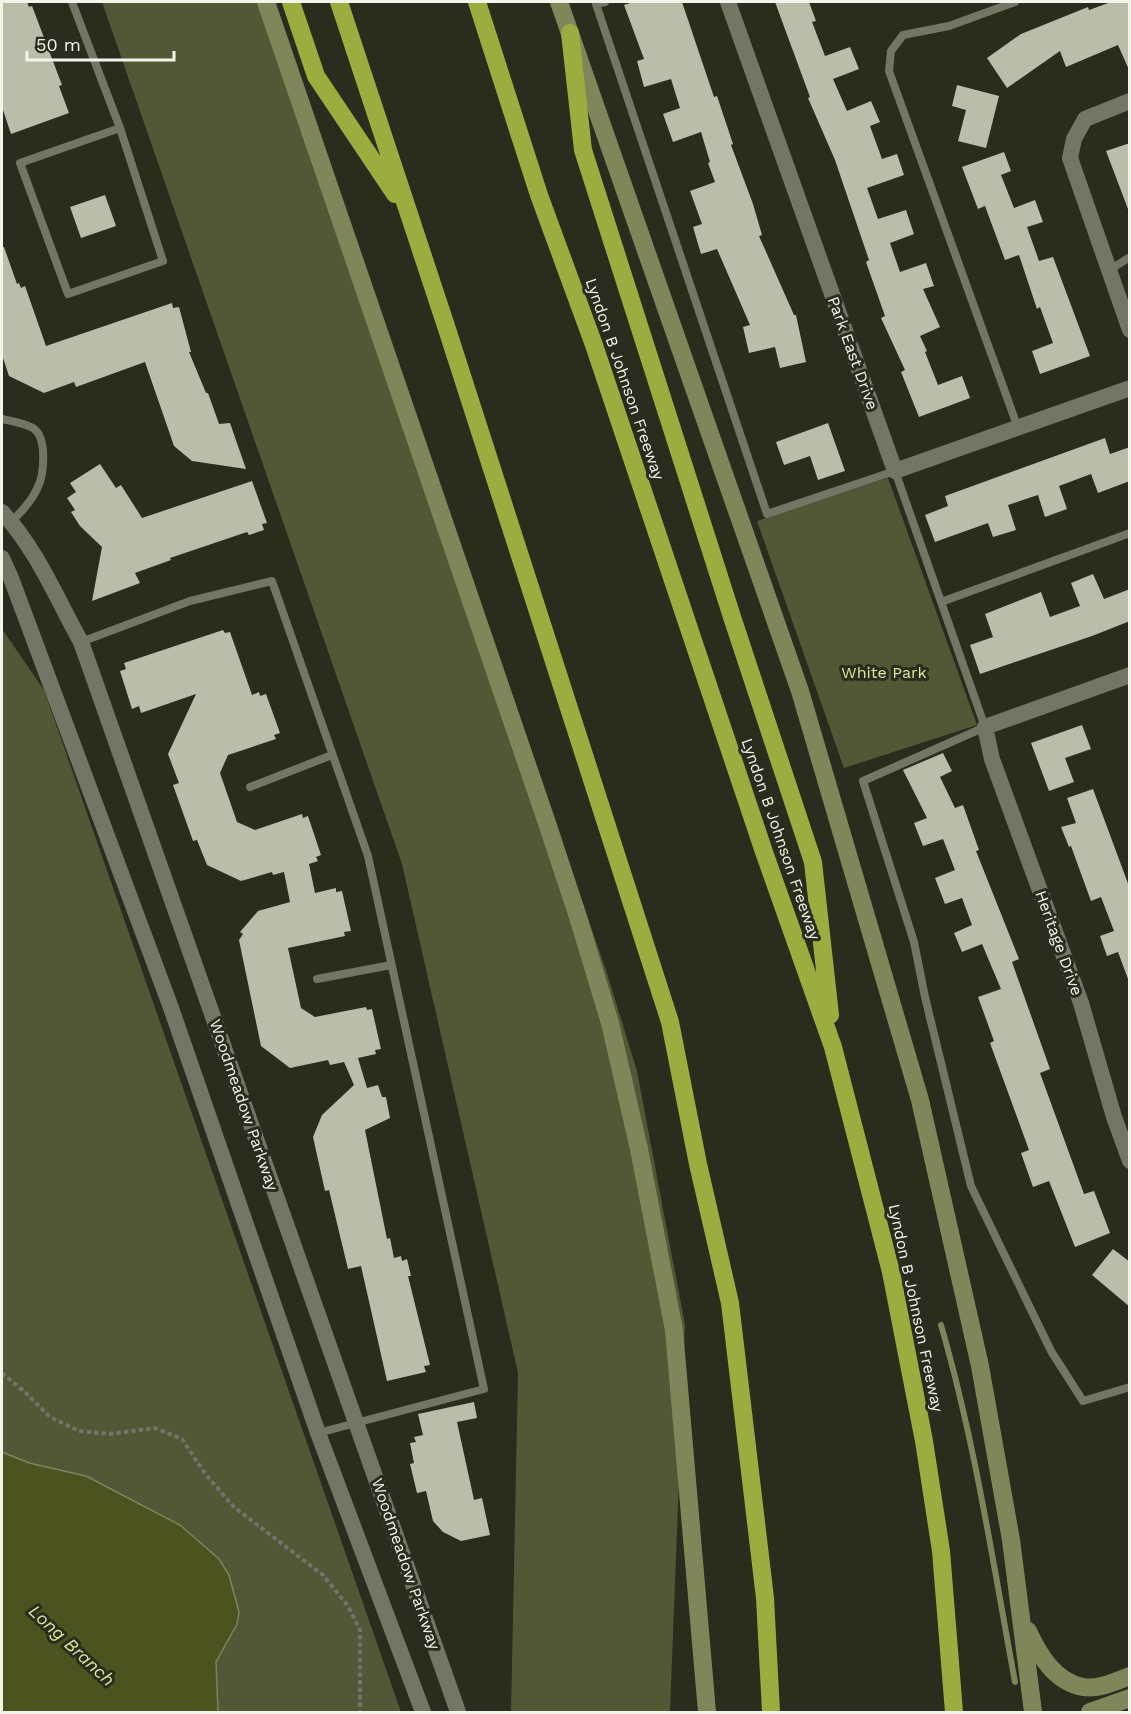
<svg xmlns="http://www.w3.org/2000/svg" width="1131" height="1714" font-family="'Work Sans',sans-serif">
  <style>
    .green { fill: #525736 }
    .water { fill: #4c531e; stroke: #7e845c; stroke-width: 1.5 }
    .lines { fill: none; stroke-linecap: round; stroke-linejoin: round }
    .stream { stroke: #7e845c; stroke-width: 6 }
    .building { fill: #b9bda9 }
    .path { stroke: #727467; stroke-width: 4; stroke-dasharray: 4.5 3; stroke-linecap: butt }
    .service { stroke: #737664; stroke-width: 8 }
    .minor { stroke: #737664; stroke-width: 16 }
    .secondary { stroke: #808659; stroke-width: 18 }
    .motorway { stroke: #9dac3e; stroke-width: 18 }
    .labels { text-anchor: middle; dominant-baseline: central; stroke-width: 6; stroke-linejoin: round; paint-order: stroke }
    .street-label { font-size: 16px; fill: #f3f5eb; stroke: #2a2c1d }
    .park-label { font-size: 16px; fill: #dce998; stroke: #2a2c1d }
    .water-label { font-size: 18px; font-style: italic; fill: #dbe997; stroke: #2a2c1d }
  </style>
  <rect width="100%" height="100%" fill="#2a2c1d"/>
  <path class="green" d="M102,2H269L606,970L637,1071L685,1325L670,1712H511L518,1373L402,864Z
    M888,478L977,725L844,768L757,521Z
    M2,629L44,690L401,1712H2Z"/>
  <path class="water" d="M2,1452L29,1463L86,1476L180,1525L219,1559L229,1575L239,1612L237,1624L216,1662L218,1712H2Z"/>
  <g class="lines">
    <path class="stream" d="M941,1325C975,1442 993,1563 1015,1682"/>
  </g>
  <path class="building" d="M2,2H27L29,7L32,6L62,85L59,86L69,113L11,134L2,107Z
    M633,2H682L714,97L717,96L733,144L731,145L753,204L762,235L759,236L794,315H796L806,362L780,368L775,347L749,353L743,327L750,325L717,249L701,254L693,227L702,224L690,191L715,182L708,163L710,162L701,132L673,142L663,114L680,108L671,79L644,87L637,61L644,59L624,5Z
    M775,2H809L816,21L812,22L825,56L850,47L859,69L833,79L847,111L871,101L880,122L870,126L882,159L897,154L904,175L867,188L878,219L906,210L914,234L890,243L900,272L926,263L934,286L923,289L940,327L920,336L927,351L925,352L938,385L962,376L970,398L919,417L901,372L905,370L881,318L885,316L866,262L869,260L835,160L808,98L810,97Z
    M1111,2H1130V72L1118,45L1066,67L1060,51L1007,88L987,58L1021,34L1088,7L1089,10Z
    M957,85L999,96L986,148L958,141L966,110L952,106Z
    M1130,143V209H1128L1106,151Z
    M1004,152L1011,171L1001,175L1014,208L1035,200L1043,222L1027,227L1039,261L1053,257L1090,356L1040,374L1032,351L1053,343L1040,307L1037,309L1019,255L1005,260L985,206L978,209L962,167Z
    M105,195L116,226L81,238L70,207Z
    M2,247H4L17,284L19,283L21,288L25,286L46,346L172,303L173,308L179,307L191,352H189L206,393H208L219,424L230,423L246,469L192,461L174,446L145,362L76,387L74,382L44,393L9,376L2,355Z
    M828,423L845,471L818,480L810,456L784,465L776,442Z
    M1105,438L1110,454L1130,447V481L1098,493L1091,474L1059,486L1067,509L1045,517L1038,495L1008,505L1016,530L993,537L988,523L935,542L925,515L948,506L945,496Z
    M100,464L116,488L121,485L142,518L252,481L267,523L262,524L264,530L249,535L247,532L170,558L171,560L135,573L140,583L92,601L102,547L80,526L71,512L75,510L67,498L76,492L70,483Z
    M1093,574L1104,599L1130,589V621L1092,636L980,674L970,645L993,637L985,614L1041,592L1050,617L1080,606L1071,583Z
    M223,630L225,633L230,632L252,695L259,692L260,696L266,694L280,733L274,735L276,739L228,755L220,773L237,822L255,830L302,814L303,818L308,816L321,855L316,857L318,861L309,864L315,893L336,888V892L342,891L351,931L344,932L345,936L288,948L301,1008L315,1017L366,1007L367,1010L372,1009L381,1049L375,1050L376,1054L358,1058L367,1088L378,1085L382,1097H386L390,1118L365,1130L387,1239L390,1238L394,1258L401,1256L402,1261L407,1259L411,1276H408L430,1365L424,1366L426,1372L387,1381L361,1266L348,1269L329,1190L325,1191L313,1137L322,1115L354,1085L344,1062L330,1065L328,1060L290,1068L261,1046L239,940L243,934L240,932L258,911L290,902L284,872L273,875L272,872L241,881L207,865L197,840L193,841L173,785L179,783L168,754L196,694L141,713L139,706L132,709L120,671L126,669L124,663Z
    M1082,725L1091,749L1065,758L1074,782L1049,791L1031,743Z
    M943,753L952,771L940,777L955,808L963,805L979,850L976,851L1019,959L1012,962L1050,1069L1040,1073L1084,1194L1094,1191L1110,1233L1075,1247L1049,1181L1033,1187L1021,1153L1029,1150L990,1043L994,1041L978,997L1001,989L982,944L962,952L954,933L972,925L962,898L945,904L935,878L955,870L943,839L923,846L914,823L927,818L903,770Z
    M1093,789L1130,889V979H1128L1118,952L1107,956L1100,936L1114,931L1101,897L1091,901L1071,846L1069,847L1061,827L1076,823L1067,798Z
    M1113,1249L1130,1262V1307L1092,1275Z
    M474,1402L477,1418L457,1422L474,1500L482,1498L490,1535L461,1541L443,1532L433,1521L426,1491L417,1493L410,1464L414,1463L410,1443L416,1442L414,1437L423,1435L418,1414Z"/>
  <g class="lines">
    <path class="path" d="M2,1373L27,1394L50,1417L79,1431L110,1434L155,1428L182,1439L206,1475L234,1507L323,1575L348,1606L360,1630V1712"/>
    <path class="service" d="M72,2L120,128
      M605,2L596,4L767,514L895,471L985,727L863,781L914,942L925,997L971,1186L1051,1351L1083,1401L1130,1387
      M1015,2L949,26L903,35L891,51L889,71L1018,428
      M120,128L163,261L68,294L20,163Z
      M1108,271L1130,257
      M2,419C12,421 24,423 33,428C48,438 44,476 37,489C31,502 21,512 11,522
      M941,602L1130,533
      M81,642L190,601L272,581L368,856L484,1389L318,1433
      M250,787L332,755
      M317,979L391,965"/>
    <path class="minor" d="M728,2L895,471L1130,388
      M1130,101L1085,119L1074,139L1070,158L1130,330
      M2,512C36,548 57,599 81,642L458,1712
      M2,558L11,578L170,1005L318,1433L423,1712
      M1130,675L985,727L992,759L1081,1003L1114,1117L1130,1161"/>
    <path class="secondary" d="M266,2L547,823L578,917L610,1023L639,1149L674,1330L707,1712
      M559,2L800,691L920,1100L980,1366L1011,1540L1033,1712
      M1028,1631C1039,1655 1055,1682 1083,1687C1098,1690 1116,1681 1130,1676
      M1090,1712L1130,1698"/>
    <path class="motorway" d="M291,2L316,76L395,194
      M339,2L446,326L670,1022L698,1164L730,1303L765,1598L771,1712
      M477,2L539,195L594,345L764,852L833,1047L891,1272L924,1441L941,1551L954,1712
      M570,33L583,150L733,620L813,862L830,1015"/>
  </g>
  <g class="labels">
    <g class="street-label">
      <text transform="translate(853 353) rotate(70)">Park East Drive</text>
      <text transform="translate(625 379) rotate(71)">Lyndon B Johnson Freeway</text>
      <text transform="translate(781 839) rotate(71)">Lyndon B Johnson Freeway</text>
      <text transform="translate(1059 943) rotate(70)">Heritage Drive</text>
      <text transform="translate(244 1105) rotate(71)">Woodmeadow Parkway</text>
      <text transform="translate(916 1308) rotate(78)">Lyndon B Johnson Freeway</text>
      <text transform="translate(406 1564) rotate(71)">Woodmeadow Parkway</text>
    </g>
    <g class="park-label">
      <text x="884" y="672">White Park</text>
    </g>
    <g class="water-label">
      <text transform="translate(72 1645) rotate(43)">Long Branch</text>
    </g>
  </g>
  <rect width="1131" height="1714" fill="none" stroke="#f3f5eb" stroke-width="6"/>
  <path d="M27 51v9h147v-9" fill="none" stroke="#f3f5eb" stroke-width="3"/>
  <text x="36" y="51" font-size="18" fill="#f3f5eb" stroke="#2a2c1d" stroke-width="4.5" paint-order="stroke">50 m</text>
</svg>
